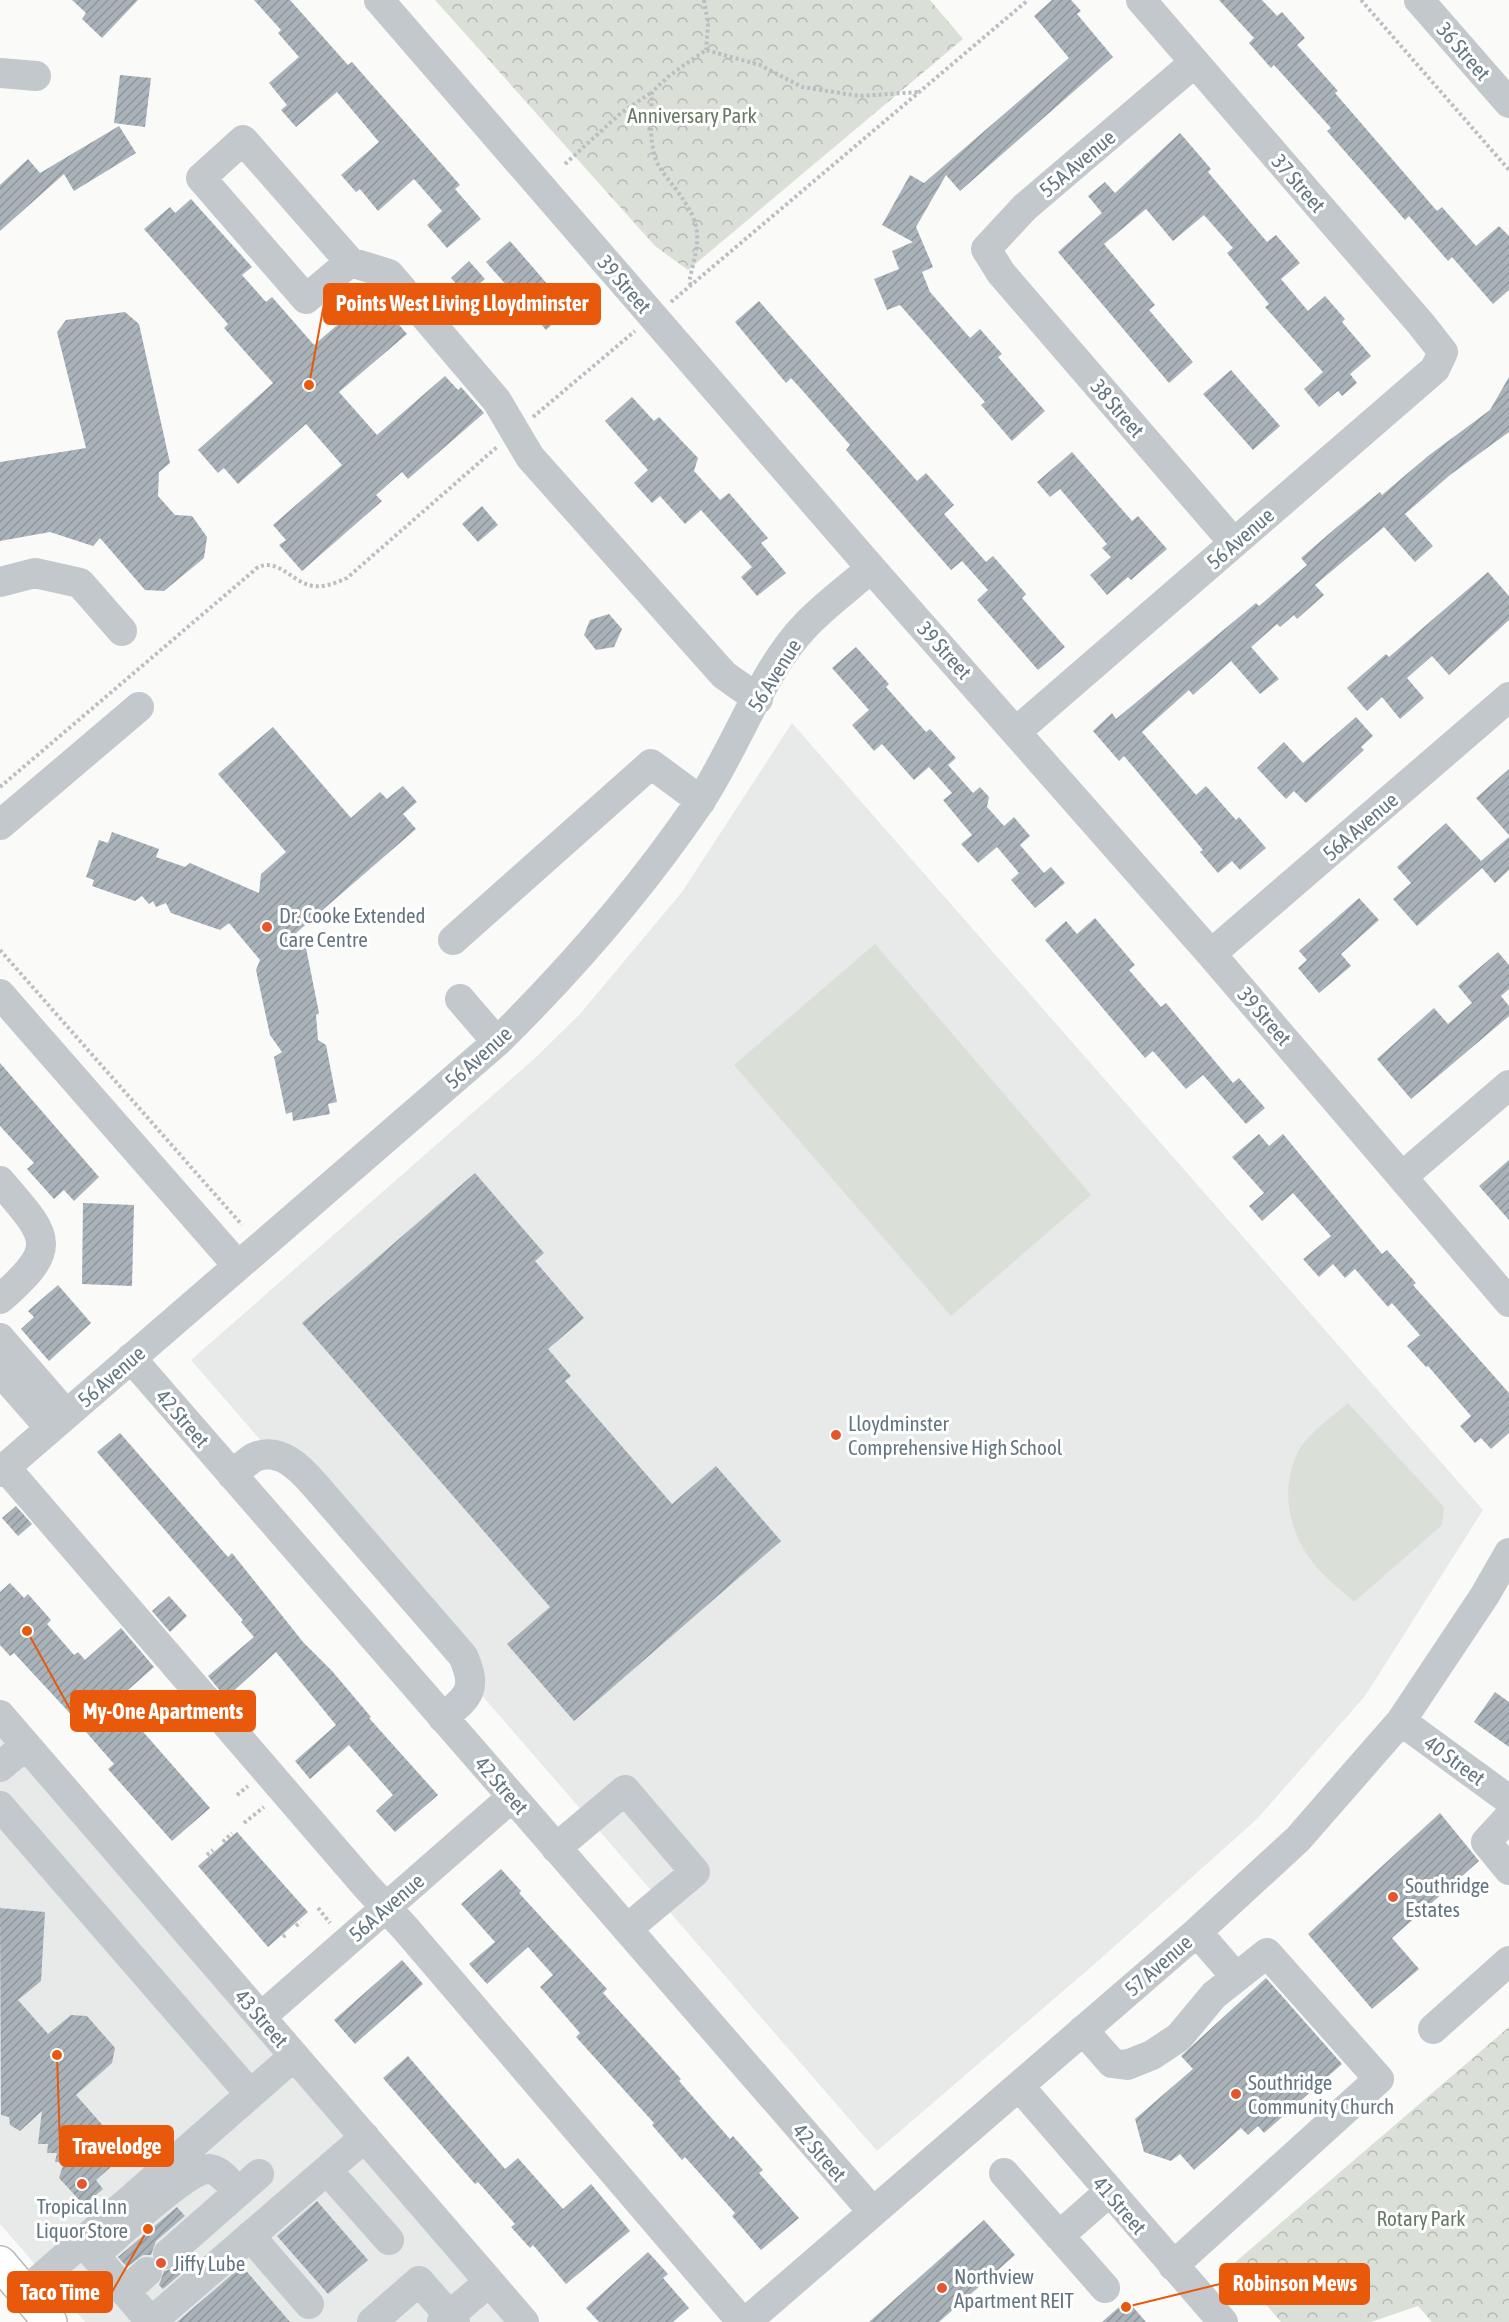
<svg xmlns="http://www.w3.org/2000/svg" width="1509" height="2322" font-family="'Asap Condensed',sans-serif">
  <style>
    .built { fill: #e8e9e9 }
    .green { fill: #dadfd7 }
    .park { fill: url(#park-crowns) }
    .building { fill: url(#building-hatch) }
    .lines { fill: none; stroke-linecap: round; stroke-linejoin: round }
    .highway-casing { stroke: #b4b9bd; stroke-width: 36 }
    .path { stroke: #bbbfc2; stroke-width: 4; stroke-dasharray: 3 3; stroke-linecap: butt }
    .minor { stroke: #c3c8cc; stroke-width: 30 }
    .highway { stroke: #fff; stroke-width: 33 }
    .poi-dot { fill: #e4572e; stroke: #fff; stroke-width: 2 }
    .labels { text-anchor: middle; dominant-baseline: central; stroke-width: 6; stroke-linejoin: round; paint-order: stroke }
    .street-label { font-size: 21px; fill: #657683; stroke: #fff }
    .park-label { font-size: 21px; fill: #687a64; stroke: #fff }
    .poi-label { font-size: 21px; fill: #657683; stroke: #fff; text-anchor: start }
    .leader { fill: none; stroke: #e8590c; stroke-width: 2 }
    .callout-dot { fill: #e8590c; stroke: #fff; stroke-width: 2 }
    .callout { fill: #e8590c; stroke: #e8590c; stroke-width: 2 }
    .callout-label { font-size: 22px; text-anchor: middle; font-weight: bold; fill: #fff }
  </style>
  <defs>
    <pattern id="park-crowns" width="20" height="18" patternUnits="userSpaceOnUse" patternTransform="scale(1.5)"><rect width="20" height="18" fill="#dadfd7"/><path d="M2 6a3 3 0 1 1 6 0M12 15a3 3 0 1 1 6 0" fill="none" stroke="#b4b9b4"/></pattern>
    <pattern id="building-hatch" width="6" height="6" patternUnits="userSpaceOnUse" patternTransform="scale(1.5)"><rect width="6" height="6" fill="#aab3b9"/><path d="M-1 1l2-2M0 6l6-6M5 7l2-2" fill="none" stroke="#8e969c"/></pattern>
  </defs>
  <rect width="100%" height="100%" fill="#fafaf8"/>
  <path class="built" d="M792,723L1483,1510L1365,1696L1257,1819L1098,1961L877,2151L191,1360L534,1059L580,1014L682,892Z
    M0,1735L509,2322H85L0,2224Z"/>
  <path class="green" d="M875,944L1091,1195L951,1316L734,1065Z
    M1348,1403L1444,1507L1442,1525L1354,1602C1341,1590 1325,1578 1314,1564C1290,1534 1280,1493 1296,1456C1305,1435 1331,1418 1348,1403Z"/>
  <path class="park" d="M435,0H930L963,39L688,270L655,246Z
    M1509,2027V2322H1432L1418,2306L1371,2322H1281L1232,2265Z"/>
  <path class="building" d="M72,0H138L102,38L82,19L86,13Z
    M254,0H290L348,65L352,62L460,185L455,189L481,219L447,248L427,225L442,211L414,179L378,211L360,189L356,192L341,175L379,142L337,92L296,127L281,110L287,105L269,83L299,57L278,33L281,30Z
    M1052,0H1071L1081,11L1077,14L1113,57L960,191L946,175L916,227L933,267L922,272L930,292L970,338L980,329L1002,354L998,357L1045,411L1012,441L981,405L985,402L900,305L887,310L874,279L899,269L892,251L913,242L882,225L910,175L924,183L1069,58L1034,16Z
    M1219,0H1262L1277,16L1282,12L1305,38L1297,45L1338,91L1335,93L1437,211L1442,207L1476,246L1499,226L1509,236V290L1493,304L1452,257L1448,261L1409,216L1405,220L1327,131L1331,128L1274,65L1271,68L1249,43L1254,38Z
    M120,75L151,78L145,127L114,123Z
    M119,126L136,153L74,191L64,174L0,231V185L28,159L40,173Z
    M1180,133L1211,169L1208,172L1267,242L1276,235L1300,263L1281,279L1308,311L1325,296L1345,319L1342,322L1371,356L1350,374L1357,383L1342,396L1338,391L1319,407L1304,389L1323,372L1265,307L1269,304L1227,253L1233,248L1204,215L1173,241L1146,209L1104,244L1155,305L1149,310L1193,362L1169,383L1058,252L1102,213L1088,196L1105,182L1115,193Z
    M191,199L252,267L242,275L266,302L272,297L314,345L378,290L399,314L394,319L407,334L339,392L377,435L445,376L458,390L461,387L484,413L408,479L402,472L376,495L382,501L302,571L279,545L286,540L273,525L342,465L306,424L238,484L224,468L218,473L198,450L273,383L224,328L228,324L144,229L170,207L175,213Z
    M510,241L569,309L546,330L486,262Z
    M469,261L485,279L466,295L451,278Z
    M759,301L917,481L926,473L954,505L944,514L986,562L993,556L1026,594L1022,598L1065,647L1038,670L977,600L988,590L962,561L951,570L846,450L850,445L802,390L791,378L786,383L735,322Z
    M125,312L139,324L170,463L159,472L158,496L175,515L192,516L207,537L204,558L164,591L145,590L100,538L93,546L50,532L0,541V462L86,448L57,332L66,320Z
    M1231,370L1280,426L1253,450L1203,394Z
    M1509,377V432L1450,475L1405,514L1433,546L1415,562L1384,527L1315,585L1324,595L1297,619L1294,615L1280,627L1277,624L1251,647L1279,679L1260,694L1231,661L1193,695L1189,690L1142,732L1196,795L1206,786L1236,820L1239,817L1266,848L1240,870L1232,861L1218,873L1200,852L1203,850L1124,756L1119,761L1093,731L1112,713L1116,719L1256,603L1259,606L1307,565L1301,558L1337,527L1380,492L1382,495L1428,456L1490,410Z
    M632,397L654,421L659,417L698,458L694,471L720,500L729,493L768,538L761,543L786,573L757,596L741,577L752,567L701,510L685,524L660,496L652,503L634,483L648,470L605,421Z
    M1072,452L1132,521L1138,516L1167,549L1131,580L1128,577L1107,595L1090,575L1111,557L1102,548L1107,544L1060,489L1050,497L1037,482Z
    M482,506L498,525L478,542L462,524Z
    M1488,572L1509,596V620L1449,675L1432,656L1407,678L1424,698L1400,719L1382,697L1367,711L1347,688L1386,654L1389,657Z
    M609,614L622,629L614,647L596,650L584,635L590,620Z
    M856,647L889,684L886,687L926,732L930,729L956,758L948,765L973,793L980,787L989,797L987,807L1004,826L1014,817L1030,836L1020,845L1044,873L1051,867L1065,883L1035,908L1011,880L1019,873L997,847L978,863L961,844L972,835L943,800L952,793L929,767L914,780L882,744L874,751L852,725L869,710L832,668Z
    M1356,717L1373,736L1361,747L1364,750L1306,803L1294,791L1286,799L1257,768L1284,742L1303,763Z
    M273,727L351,818L380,792L387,799L403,786L417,802L403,814L416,829L288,940L306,948L319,1013L316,1015L318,1040L326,1045L337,1102L328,1104L330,1114L293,1121L292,1112L286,1114L274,1057L282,1052L270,1035L256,970L260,960L229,923L220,930L171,913L166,903L156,907L153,901L149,904L142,896L135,901L92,886L94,880L86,877L99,840L108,843L112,832L159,849L156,857L185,867L190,863L259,893L261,874L286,852L218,774Z
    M1509,769V835L1476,798Z
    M1446,823L1481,861L1509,837V870L1495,883L1482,868L1417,926L1393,899L1411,883L1397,867Z
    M1359,898L1379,920L1341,954L1351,966L1319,993L1298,968L1307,960L1299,951Z
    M1095,918L1135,965L1129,970L1161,1007L1166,1003L1233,1083L1239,1078L1265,1108L1246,1124L1203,1075L1186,1089L1153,1051L1145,1058L1045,940L1066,921L1077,934Z
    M1498,952L1509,965V989L1501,996L1509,1006V1016L1411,1099L1377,1059L1434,1008L1448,1024L1472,1003L1458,986Z
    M0,1063L99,1177L74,1201L64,1190L54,1199L27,1169L34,1163L0,1126Z
    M1259,1134L1269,1146L1283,1134L1382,1254L1387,1250L1416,1283L1413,1285L1509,1393V1433L1491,1449L1481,1438L1475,1443L1460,1426L1471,1416L1428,1366L1426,1367L1407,1346L1420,1335L1392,1303L1388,1307L1355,1269L1345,1278L1333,1264L1319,1277L1303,1259L1331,1236L1293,1193L1262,1221L1249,1206L1264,1193L1232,1157Z
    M1509,1160V1220L1479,1186Z
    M475,1173L544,1253L535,1261L584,1318L548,1349L571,1376L565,1381L672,1504L716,1466L781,1541L574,1721L507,1644L550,1607L302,1323Z
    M83,1203L134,1205L132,1286L82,1284Z
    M58,1285L91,1323L49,1361L21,1329L34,1317L28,1311Z
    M120,1433L228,1557L232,1553L303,1642L332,1671L371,1717L369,1718L438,1795L395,1832L376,1811L393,1795L349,1745L310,1779L295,1761L336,1725L276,1652L226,1698L208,1676L254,1637L241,1622L243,1620L97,1452Z
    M16,1506L32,1524L18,1536L2,1518Z
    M10,1583L24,1598L28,1594L51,1620L47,1624L74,1655L78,1652L85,1660L121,1628L154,1667L120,1697L135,1714L131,1718L210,1808L172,1841L108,1769L114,1764L66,1709L14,1653L10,1656L0,1645V1592Z
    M169,1596L187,1616L170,1632L152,1611Z
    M1495,1692L1509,1702V1747L1474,1722Z
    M1440,1813L1479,1861L1392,1938L1419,1969L1372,2009L1308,1934Z
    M237,1832L308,1912L268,1947L198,1866Z
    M501,1869L521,1891L519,1893L607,1989L603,1993L681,2079L679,2081L730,2139L733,2136L763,2170L759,2173L799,2218L761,2250L732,2216L735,2213L685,2157L682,2160L652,2125L654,2123L576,2037L580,2033L540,1987L553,1975L528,1947L487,1984L469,1964L495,1942L461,1904Z
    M0,1908L45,1912L41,1981L18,2000L48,2034L71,2015L87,2016L115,2048L112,2063L76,2095L127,2153L96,2180L103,2189L84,2205L59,2178L64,2162H55L57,2153H47L48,2144H38L42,2111L20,2131L10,2125L9,2117L1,2115Z
    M402,1960L423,1984L355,2044L334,2020Z
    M1266,1978L1342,2064L1264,2133L1258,2126L1248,2135L1241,2128L1194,2170L1180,2154L1171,2161L1144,2152L1135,2119L1193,2069L1181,2056Z
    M408,2056L505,2169L518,2158L563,2209L591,2184L630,2231L566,2284L533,2245L530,2248L511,2227L515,2224L478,2182L475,2184L383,2078Z
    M317,2201L368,2260L328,2294L277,2236Z
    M177,2207L185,2216L156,2241L151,2255H143L127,2267L118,2257Z
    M984,2220L1015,2255L939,2322H869Z
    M648,2252L668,2274L663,2278L689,2308L673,2322H599L586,2308Z
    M242,2266L290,2322H177Z
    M179,2267L183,2272L163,2289L159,2285L164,2271Z
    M1127,2300L1146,2322H1102Z"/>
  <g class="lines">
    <defs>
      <path id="highway" d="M0,2263L50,2322"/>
    </defs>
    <use href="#highway" class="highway-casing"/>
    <path class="path" d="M704,0L708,24L706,50
      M1361,0L1509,170
      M565,164L621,113L652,92
      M691,285L689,282C700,236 704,227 675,188C668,179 658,168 655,157C649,136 651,113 652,92L670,75L706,50L760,65L802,87L859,96L919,92
      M671,302L1028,0
      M533,417L635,331
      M0,787L257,568C276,557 291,580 309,585C322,589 335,583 347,578L497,447
      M0,950L242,1225
      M164,1710L174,1701
      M237,1795L248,1786
      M244,1823L264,1807
      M223,1842L232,1833
      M207,1855L213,1850
      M318,1908L330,1923
      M296,1926L301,1922
      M283,1937L287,1934"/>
    <path class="minor" d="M379,0L871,568L1211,954L1509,1302
      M1419,0L1509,103
      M1194,63L1025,207L986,249L1001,273L1234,543
      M0,73L36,76
      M350,262L306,299L201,178L243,140L350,262L389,274L497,401L530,457L724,675L758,699
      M0,582L35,573L80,583L122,631
      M1017,731L1435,369L1443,352L1421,324L1141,0
      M0,825L139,707
      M453,940L651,764L701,801
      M1211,954L1509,697
      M0,994L238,1266
      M460,999L497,1042
      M1403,1176L1509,1085
      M0,1181C48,1237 61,1246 0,1299
      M0,1338L66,1414
      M131,1358L873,2212
      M0,1371L50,1428
      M5,1467L366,1886L405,1928L742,2322
      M0,1472L497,1042C572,968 640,890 699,803C735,750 762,670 806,625C826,604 850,587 871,568
      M232,1475C239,1470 247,1461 255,1457C279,1447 299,1467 313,1483L463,1656C478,1690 469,1696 443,1718
      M0,1715L524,2322
      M1401,1721L1509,1800
      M0,1767L26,1745
      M0,1806L250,2094
      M1509,1817L1486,1842L1509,1870
      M556,1848L625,1790L695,1872L627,1929
      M1197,1932L1235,1976
      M261,2017L512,1797
      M1433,2029L1509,1961
      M1083,2030L1112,2063L1127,2065L1152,2055L1179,2037L1214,1995L1267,1953L1379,2079L1173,2266
      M1019,2086L1223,2322
      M327,2170L389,2240
      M1004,2173L1105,2288
      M250,2236L309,2304
      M1059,2236L1109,2192
      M168,2254L259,2174
      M25,2292L294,2056
      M125,2292L147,2272
      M151,2322L365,2137
      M151,2322L94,2255C115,2238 186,2169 209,2169C221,2170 230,2184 238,2192
      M372,2322L419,2281L455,2322
      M442,2322L489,2282
      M746,2322L1197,1932L1298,1839L1401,1721L1485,1595L1509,1553"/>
    <use href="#highway" class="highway"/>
  </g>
  <g class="poi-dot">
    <circle cx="267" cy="927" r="6"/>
    <circle cx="836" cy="1435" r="6"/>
    <circle cx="1393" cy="1897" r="6"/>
    <circle cx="1236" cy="2094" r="6"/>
    <circle cx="82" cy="2184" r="6"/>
    <circle cx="161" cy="2263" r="6"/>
    <circle cx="942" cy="2288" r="6"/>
  </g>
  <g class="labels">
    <g class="street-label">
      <text transform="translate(1464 51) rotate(49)">36 Street</text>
      <text transform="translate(1077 163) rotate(-40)">55A Avenue</text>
      <text transform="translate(1299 183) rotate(49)">37 Street</text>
      <text transform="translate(625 284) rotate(49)">39 Street</text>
      <text transform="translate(1118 408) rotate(49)">38 Street</text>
      <text transform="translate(1240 538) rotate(-41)">56 Avenue</text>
      <text transform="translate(945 650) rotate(48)">39 Street</text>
      <text transform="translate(774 675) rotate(-58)">56 Avenue</text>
      <text transform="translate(1360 826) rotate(-41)">56A Avenue</text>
      <text transform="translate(1265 1016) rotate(49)">39 Street</text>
      <text transform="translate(478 1057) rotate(-42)">56 Avenue</text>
      <text transform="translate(111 1376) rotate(-41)">56 Avenue</text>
      <text transform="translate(183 1418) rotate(49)">42 Street</text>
      <text transform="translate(1455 1760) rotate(36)">40 Street</text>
      <text transform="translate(502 1785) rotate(49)">42 Street</text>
      <text transform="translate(386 1907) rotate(-41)">56A Avenue</text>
      <text transform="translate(1158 1965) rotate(-41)">57 Avenue</text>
      <text transform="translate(262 2018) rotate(49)">43 Street</text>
      <text transform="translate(820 2152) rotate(49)">42 Street</text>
      <text transform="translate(1120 2205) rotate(49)">41 Street</text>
    </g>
    <g class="park-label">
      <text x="692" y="115">Anniversary Park</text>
      <text x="1421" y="2218">Rotary Park</text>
    </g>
    <g class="poi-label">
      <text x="279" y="915">Dr. Cooke Extended<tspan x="279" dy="24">Care Centre</tspan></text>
      <text x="848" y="1423">Lloydminster<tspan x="848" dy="24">Comprehensive High School</tspan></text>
      <text x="1405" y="1885">Southridge<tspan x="1405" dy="24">Estates</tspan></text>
      <text x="1248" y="2082">Southridge<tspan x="1248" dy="24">Community Church</tspan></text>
      <text x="82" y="2206" text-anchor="middle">Tropical Inn<tspan x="82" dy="24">Liquor Store</tspan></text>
      <text x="173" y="2263">Jiffy Lube</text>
      <text x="954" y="2276">Northview<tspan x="954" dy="24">Apartment REIT</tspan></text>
    </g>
  </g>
  <path class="leader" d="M309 385L324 304M27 1631L71 1711M57 2055L60 2146M1126 2307L1220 2284M148 2229L112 2292"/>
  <g class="callout-dot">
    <circle cx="309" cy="385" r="6"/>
    <circle cx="27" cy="1631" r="6"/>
    <circle cx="57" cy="2055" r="6"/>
    <circle cx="1126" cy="2307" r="6"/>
    <circle cx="148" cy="2229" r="6"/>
  </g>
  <g class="callout">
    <rect x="324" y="284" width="276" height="40" rx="6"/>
    <rect x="71" y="1691" width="184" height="40" rx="6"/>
    <rect x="60" y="2126" width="113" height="40" rx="6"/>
    <rect x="1220" y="2264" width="149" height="40" rx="6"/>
    <rect x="8" y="2272" width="104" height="40" rx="6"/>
  </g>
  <g class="callout-label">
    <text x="462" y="311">Points West Living Lloydminster</text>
    <text x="163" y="1719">My-One Apartments</text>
    <text x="117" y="2154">Travelodge</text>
    <text x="1295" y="2291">Robinson Mews</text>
    <text x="60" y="2300">Taco Time</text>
  </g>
</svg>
